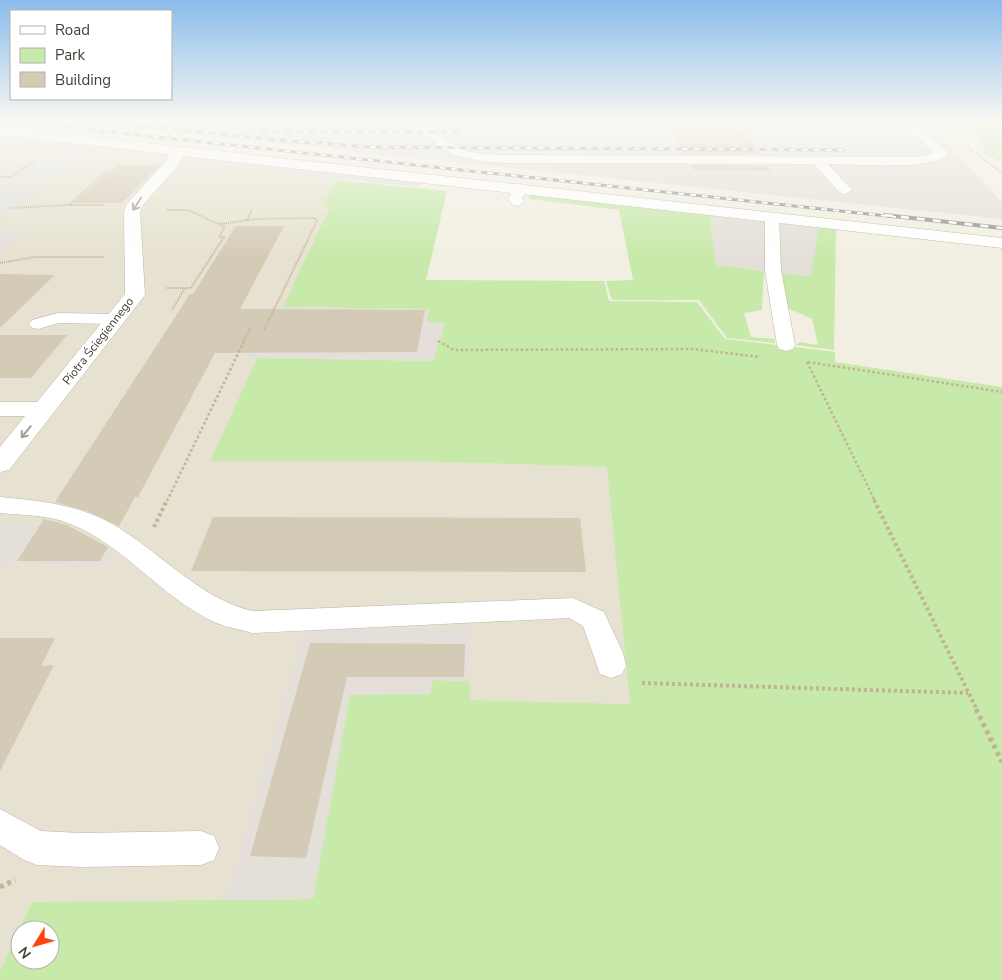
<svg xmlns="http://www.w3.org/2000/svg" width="1002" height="980" font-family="'Nunito Sans',sans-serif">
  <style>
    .residential { fill: #e6e1d0 }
    .industrial { fill: #e4dfd8 }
    .green { fill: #c7e9a9; fill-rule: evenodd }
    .parking { fill: #e2e0db }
    .building { fill: #d4cbb7 }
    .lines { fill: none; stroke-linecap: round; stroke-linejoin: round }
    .service-casing { stroke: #beb7a5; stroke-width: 1 }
    .minor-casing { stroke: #beb7a5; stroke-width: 1 }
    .path-far3 { stroke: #c0b495; stroke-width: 2; stroke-dasharray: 1 1; stroke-linecap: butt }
    .path-far2 { stroke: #c0b495; stroke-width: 2.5; stroke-dasharray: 2.5 2.5; stroke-linecap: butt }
    .path-far1 { stroke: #c0b495; stroke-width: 4; stroke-dasharray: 3 3; stroke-linecap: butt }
    .path { stroke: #c0b495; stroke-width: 5; stroke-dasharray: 4 4; stroke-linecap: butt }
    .service { fill: #fff; fill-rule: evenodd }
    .minor { fill: #fff; fill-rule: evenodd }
    .rail-far1-casing { stroke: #939393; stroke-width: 3 }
    .rail-casing { stroke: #939393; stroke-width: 4 }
    .rail-far1 { stroke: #fff; stroke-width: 2; stroke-dasharray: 6; stroke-linecap: butt }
    .rail { stroke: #fff; stroke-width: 2.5; stroke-dasharray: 8; stroke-linecap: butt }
    .oneway { stroke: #a29e99 }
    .labels { text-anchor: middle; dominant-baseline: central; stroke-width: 4; stroke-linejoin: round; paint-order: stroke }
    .far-street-label { font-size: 12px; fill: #443e33; stroke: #fff }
  </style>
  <rect width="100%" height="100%" fill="#f2efe2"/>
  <path class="residential" d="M61,139L200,157L192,163L337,178L322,206L331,207L283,307H277L252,358H257L210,461H408L608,467L630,704L471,700L469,681L471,628L303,627L225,900L32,902L0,971V564L108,567L116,551L75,532L0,547V141L44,147Z"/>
  <path class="industrial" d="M60,121H926L1002,202V219Z
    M712,213L819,225L812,277L716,265L711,226Z
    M24,229L0,255V230Z
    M277,307L429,309L445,323L433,361L251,358Z
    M0,521L75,532L116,551L108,567L0,564Z
    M303,627L471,628L469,681L432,680L430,694L350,696L313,899L225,900Z"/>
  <path class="green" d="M971,121H1002V162L985,154L982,148L985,146L973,134L978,131L971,125Z
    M336,180L447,191L426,280L604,281L609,301L697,302L725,339L835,352V362L1002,387V980H0V971L32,902L313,899L350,695L430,694L432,680L469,681L471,700L630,704L607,467L408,461H210L257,358L433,361L445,323L427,322L429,309L283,307L330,207H322ZM20,930H50V960H20Z
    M533,193L712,213L711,226L716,265L764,271L762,310L744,313L751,337L774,339L775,343L727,338L699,300H612L606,281L633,280L619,210L529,199V196Z
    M819,225L836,227L834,350L796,345L800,342L818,345L812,319L788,308L782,273L811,277Z"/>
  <path class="parking" d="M192,121H323L318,128Z
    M8,132L61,138L44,147L0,141V135Z
    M56,148L91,150L0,221V178H14L9,182L10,183L21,182L28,177L14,176Z
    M203,155L424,179L417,187L191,163Z"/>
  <path class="building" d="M669,121H738L760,154H684Z
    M117,165H160L122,203H73Z
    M690,165L767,166L771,171L692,170Z
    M236,226H284L240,309L425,310L417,352L215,353L138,497H135L119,526L87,511L55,502L190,294H193Z
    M0,274L55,275L0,328Z
    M0,335H67L31,378H0Z
    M213,517L580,518L586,572L191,571Z
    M44,519L67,525L108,547L100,561H17Z
    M0,638H55L41,666L54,665L0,771Z
    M310,643L465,644L464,677H347L306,858L250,856Z"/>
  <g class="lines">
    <defs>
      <path id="service" d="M900,121H912L946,151L948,154C934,171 852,164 828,164L852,190L845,194L840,193L814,164L508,163L479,161L452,154L427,136L408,128L414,125C436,130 443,140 460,148C475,155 493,154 508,155L917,157L934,153Z
        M521,184L528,188L522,198L525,202L518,206L513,205L508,199L516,185Z
        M772,213L777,214L779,217L781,270L795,345L793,349L786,351L779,349L777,345L765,270V217L767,214Z
        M58,313L115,314L121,315L124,319L121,323L115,324L59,323L38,329L32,328L29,324L32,320Z
        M0,497C40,501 78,504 114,525C160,552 199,598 252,611L573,598L604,612L623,653L626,666L622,674L611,678L600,674L583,626L569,618L252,633C239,629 224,627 212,621C160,596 123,544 68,523C47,515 22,515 0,513Z
        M0,809L41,831L81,833L201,831L214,836L219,848L214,860L201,865L81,867L37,865L24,860L0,845Z"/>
      <path id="minor" d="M0,127L1002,238V248L183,156L177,167L142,206L140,212L145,295L9,470L0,472V447L25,416H0V402H37L125,294L124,212L126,205L165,162L169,154L0,135Z"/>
    </defs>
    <use href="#service" class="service-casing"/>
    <use href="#minor" class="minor-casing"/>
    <path class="path-far3" d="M954,121V126L957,130
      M967,143L971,150L1002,173
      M0,177H11L34,161
      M69,205H105
      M10,208L69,205L108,170
      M167,210H188L225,227L219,237H224L191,288H185L172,310
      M247,220L252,210
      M220,224L255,219L315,218L317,221L264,330
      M0,263L35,257H104
      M166,288H184
      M244,340L251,327"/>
    <path class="path-far2" d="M438,341L454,350L693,349L760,357
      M807,362L875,501
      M808,362L1002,392
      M167,501L245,339"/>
    <path class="path-far1" d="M874,500L977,710
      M154,527L167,500
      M642,683L968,693"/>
    <path class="path" d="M976,709L1002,762
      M0,887L15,880"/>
    <use href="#service" class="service"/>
    <use href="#minor" class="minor"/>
    <defs>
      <path id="rail-far1" d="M10,121L896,217
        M95,121L289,141L370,147L843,150
        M255,131L457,132"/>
      <path id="rail" d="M885,215L1002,228"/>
    </defs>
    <use href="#rail-far1" class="rail-far1-casing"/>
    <use href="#rail" class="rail-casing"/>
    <use href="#rail-far1" class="rail-far1"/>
    <use href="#rail" class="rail"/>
  </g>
  <defs><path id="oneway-shaft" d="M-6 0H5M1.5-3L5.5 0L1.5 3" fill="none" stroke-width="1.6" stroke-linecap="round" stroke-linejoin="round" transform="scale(1.25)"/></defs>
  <g class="oneway">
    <use href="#oneway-shaft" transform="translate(137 204) rotate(123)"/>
    <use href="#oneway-shaft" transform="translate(26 432) rotate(129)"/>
  </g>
  <linearGradient id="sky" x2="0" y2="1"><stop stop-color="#89bcec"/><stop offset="0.47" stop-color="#f9f8f2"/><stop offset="1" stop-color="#f9f8f2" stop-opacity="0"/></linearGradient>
  <rect width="1002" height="258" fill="url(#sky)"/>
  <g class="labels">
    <g class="far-street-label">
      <text transform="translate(98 341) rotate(-52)">Piotra Ściegiennego</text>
    </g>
  </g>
  <rect x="10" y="10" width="162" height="90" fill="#ffffff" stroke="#b4b2ad"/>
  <rect x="20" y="26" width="25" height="8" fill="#ffffff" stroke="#b4b2ad"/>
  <text x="55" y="35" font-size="15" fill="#443e33">Road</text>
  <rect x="20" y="48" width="25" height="15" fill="#c7e9a9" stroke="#b4b2ad"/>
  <text x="55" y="60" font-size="15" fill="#443e33">Park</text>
  <rect x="20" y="72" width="25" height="15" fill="#d4cbb7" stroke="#b4b2ad"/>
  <text x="55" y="85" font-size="15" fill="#443e33">Building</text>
  <g transform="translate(35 945) rotate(233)"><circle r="24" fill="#ffffff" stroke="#b4b2ad"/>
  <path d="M0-4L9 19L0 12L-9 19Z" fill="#ff440c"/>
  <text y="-8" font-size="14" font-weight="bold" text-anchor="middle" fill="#443e33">N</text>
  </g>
</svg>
